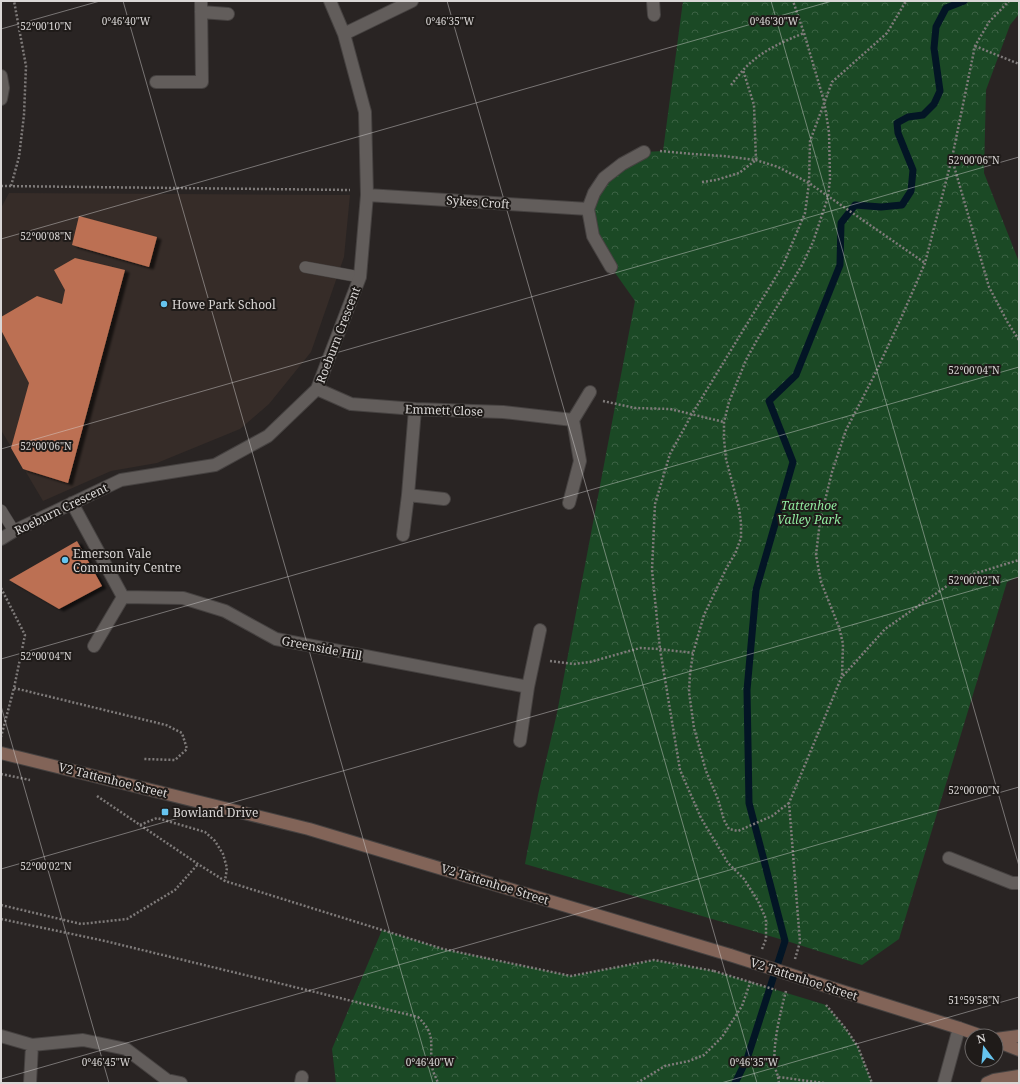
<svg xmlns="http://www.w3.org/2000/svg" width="1020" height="1084" font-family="'Noto Serif',serif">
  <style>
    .built { fill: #362c28 }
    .forest { fill: url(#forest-crowns) }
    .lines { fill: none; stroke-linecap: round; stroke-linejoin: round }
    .stream { stroke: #031525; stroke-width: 7 }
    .building { fill: #bc7052; filter: url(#shadow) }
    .lane-casing { stroke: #464241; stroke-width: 12 }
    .street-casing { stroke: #464241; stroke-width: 14 }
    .secondary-casing { stroke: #464241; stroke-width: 14 }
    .path { stroke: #7f7b7a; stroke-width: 2.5; stroke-dasharray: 2 2; stroke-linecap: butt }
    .lane { stroke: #625d5b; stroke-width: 11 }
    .street { stroke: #625d5b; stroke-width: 12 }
    .secondary { stroke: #826458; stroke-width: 12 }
    .secondary-bridge-casing { stroke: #464241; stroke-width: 14; stroke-linecap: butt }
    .path-bridge { stroke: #7f7b7a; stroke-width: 2.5; stroke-dasharray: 2 2; stroke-linecap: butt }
    .secondary-bridge { stroke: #826458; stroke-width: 12 }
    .ticks { fill: none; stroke: #dad7d6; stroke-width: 1; stroke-opacity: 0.45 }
    .poi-dot { fill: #66c4ef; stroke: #1f1b19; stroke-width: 1.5 }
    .labels { text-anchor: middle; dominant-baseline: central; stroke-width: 4; stroke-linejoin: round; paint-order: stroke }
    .street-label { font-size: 12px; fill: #dad7d6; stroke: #1f1b19 }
    .poi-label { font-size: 12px; fill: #dad7d6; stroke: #1f1b19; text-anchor: start }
    .park-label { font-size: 12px; font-style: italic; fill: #90ea9f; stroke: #1f1b19 }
    .ticks-label { font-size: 10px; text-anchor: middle; fill: #dad7d6; stroke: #1f1b19; stroke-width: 4; stroke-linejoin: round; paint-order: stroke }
  </style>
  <defs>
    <pattern id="forest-crowns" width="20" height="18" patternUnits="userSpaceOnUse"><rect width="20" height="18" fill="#1b4925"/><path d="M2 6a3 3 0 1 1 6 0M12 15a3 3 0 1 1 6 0" fill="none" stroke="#3c6244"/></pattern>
    <filter id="shadow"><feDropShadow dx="4.5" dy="2.5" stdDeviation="1" flood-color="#0009"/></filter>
  </defs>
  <rect width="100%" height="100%" fill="#292423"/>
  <path class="built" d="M9,193L350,195L344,257L311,352L269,404L240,429L157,463L111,471L43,501L1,430V208Z"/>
  <path class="forest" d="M683,1H1019V14L1010,25L986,90L984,173L1019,262V576L1007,582L899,939L862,965L790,942L525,864L538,795L557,713L635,301L611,267L593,236L594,193L644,152L663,151Z
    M382,930L443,949L571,976L654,960L714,971L826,1005L846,1029L858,1047L872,1083H336L332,1049Z"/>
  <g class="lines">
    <path class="stream" d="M735,1083L747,1059L785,941L749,803L747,690L756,590L793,462L769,401L796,375L840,265L841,223L855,205L881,207L902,205L911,191L913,170L898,133L897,123L908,117L923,115L934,104L940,91L934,48L936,27L946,8L964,1"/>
  </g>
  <path class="building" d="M79,216L157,237L149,267L72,245Z
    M75,258L125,270L68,483L23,469L11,448L29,383L1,330V317L37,296L62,304L65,290L54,270Z
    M77,541L102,586L59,609L9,580Z"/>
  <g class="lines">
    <defs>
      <path id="lane" d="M305,267L360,277
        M1,510L14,531"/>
      <path id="street" d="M653,1L654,15
        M201,12L228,14
        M344,34L412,1
        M1,76L3,88L1,99
        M156,82H202L201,1
        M367,195L588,209
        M611,267L593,236L588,209L594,193L604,178L622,164L644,152
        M317,389L351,404L415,409L503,412L573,420
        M408,495L444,499
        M72,503L123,597L183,598L225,611L276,639L528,687
        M569,503L580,461L573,420L590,392
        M403,535L408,495L415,409
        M1,539L14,531L121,480L215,465L268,436L317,389L360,277L367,195L365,112L344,34L330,1
        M94,646L123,597
        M520,741L528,687L540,630
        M949,858L1012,883H1019
        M1,1036L32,1045L83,1040L126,1049L167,1080L181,1083
        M30,1083L32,1045
        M301,1083L302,1077
        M944,1083L959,1028"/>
      <path id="secondary" d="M1,753L309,829L730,955
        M832,988L959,1028L982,1036
        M996,1039L1019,1036
        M996,1041L1019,1050
        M987,1083L994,1080L1019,1076"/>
    </defs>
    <use href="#lane" class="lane-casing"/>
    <use href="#street" class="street-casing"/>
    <use href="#secondary" class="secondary-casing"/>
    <path class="path" d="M975,46L1019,64
      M731,85L743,70
      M660,151L693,154L723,156L756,160L778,167L809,183L925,263
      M952,159L989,287L1008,323L1019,340
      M702,182L716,180L739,173L756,160L754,105L743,70C761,51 780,43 804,33
      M1,186L350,190
      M11,186L19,157L24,115L26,66L14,1
      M603,401L635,408L670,409L724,422
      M1,588L25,635L14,688L1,737
      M550,661L574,664L590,662L640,648L660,649L693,653
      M843,676L885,629L957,579L1019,560
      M14,688L166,725L182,733L187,749L175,760L143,759
      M1,774L30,780
      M97,796L198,864L225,881L443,949L571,976L654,960L714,971
      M789,803L772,816L738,831L729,829L724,820L718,799L706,771L694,728L689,692L690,674L693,653L704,615L727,567L735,554L741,538V523L739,508L726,459L724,439V422L729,402L746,360L757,340L802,265L813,242L828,197L830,179L829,132L824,101L804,33L793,1
      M140,825L157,818L205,832L215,841L223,854L227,868L225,881
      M1,905L81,924L127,919L175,890L198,864
      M1,919L105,941L418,1017C437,1036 429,1042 432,1065C432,1071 436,1077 438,1083
      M762,949L766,939V919L758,901L744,879L728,863L701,818L680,770L660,649L652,570L655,504L670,454L692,414L783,265L805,213L809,183L810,141L832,82L887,33L906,1
      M795,959L800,942L789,803L842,676L843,644L839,627L821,582L816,555L820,521L832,472L846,430L875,374L902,316L925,263L952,158L975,46L989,22L1009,1
      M786,991C781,1009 772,1047 775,1065C775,1069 777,1073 778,1077L824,1083
      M826,1005L846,1029L858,1047L872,1083
      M778,1077L779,1083
      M637,1083L665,1066L689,1061L704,1055L722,1037L742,1006L751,980"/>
    <use href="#lane" class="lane"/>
    <use href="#street" class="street"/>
    <use href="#secondary" class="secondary"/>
    <defs>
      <path id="secondary-bridge" d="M730,955L832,988"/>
    </defs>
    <use href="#secondary-bridge" class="secondary-bridge-casing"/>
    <path class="path-bridge" d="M714,971L776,990"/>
    <use href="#secondary-bridge" class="secondary-bridge"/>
  </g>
  <path class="ticks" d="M123,1L433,1083M447,1L757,1083M771,1L1019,866M1,29L100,1M1,239L832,1M1,449L1019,157M1,659L1019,367M1,706L109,1083M1,869L1019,577M1,1079L1019,787M721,1083L1019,997"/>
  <g class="poi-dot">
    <circle cx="164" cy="304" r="4"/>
    <circle cx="65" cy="560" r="4"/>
    <rect x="161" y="808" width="8" height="8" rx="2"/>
  </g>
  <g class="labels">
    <g class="street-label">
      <text transform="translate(478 202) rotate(4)">Sykes Croft</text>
      <text transform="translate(338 335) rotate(-69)">Roeburn Crescent</text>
      <text transform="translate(444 410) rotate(2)">Emmett Close</text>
      <text transform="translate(61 509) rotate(-26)">Roeburn Crescent</text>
      <text transform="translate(322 648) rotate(11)">Greenside Hill</text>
      <text transform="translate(113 780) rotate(14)">V2 Tattenhoe Street</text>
      <text transform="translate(495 884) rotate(17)">V2 Tattenhoe Street</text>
      <text transform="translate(804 979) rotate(18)">V2 Tattenhoe Street</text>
    </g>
    <g class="poi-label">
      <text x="172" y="304">Howe Park School</text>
      <text x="73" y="553">Emerson Vale<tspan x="73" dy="14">Community Centre</tspan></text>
      <text x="173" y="812">Bowland Drive</text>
    </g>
    <g class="park-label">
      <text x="809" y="505">Tattenhoe<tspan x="809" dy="14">Valley Park</tspan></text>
    </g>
  </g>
  <g class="ticks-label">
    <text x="126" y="25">0°46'40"W</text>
    <text x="450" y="25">0°46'35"W</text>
    <text x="774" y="25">0°46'30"W</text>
    <text x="46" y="30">52°00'10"N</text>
    <text x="974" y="164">52°00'06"N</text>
    <text x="46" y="240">52°00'08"N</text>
    <text x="974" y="374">52°00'04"N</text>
    <text x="46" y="450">52°00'06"N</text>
    <text x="974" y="584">52°00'02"N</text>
    <text x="46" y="660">52°00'04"N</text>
    <text x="974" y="794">52°00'00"N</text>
    <text x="46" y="870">52°00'02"N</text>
    <text x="974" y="1004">51°59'58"N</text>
    <text x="106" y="1066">0°46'45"W</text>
    <text x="430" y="1066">0°46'40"W</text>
    <text x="754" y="1066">0°46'35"W</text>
  </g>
  <rect width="1020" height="1084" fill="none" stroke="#dad7d6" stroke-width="4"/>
  <g transform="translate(984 1048) rotate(344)"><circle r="19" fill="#1f1b19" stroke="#6a6665"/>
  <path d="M0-3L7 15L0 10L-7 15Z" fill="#66c4ef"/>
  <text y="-6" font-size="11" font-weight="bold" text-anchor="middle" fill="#dad7d6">N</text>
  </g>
</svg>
